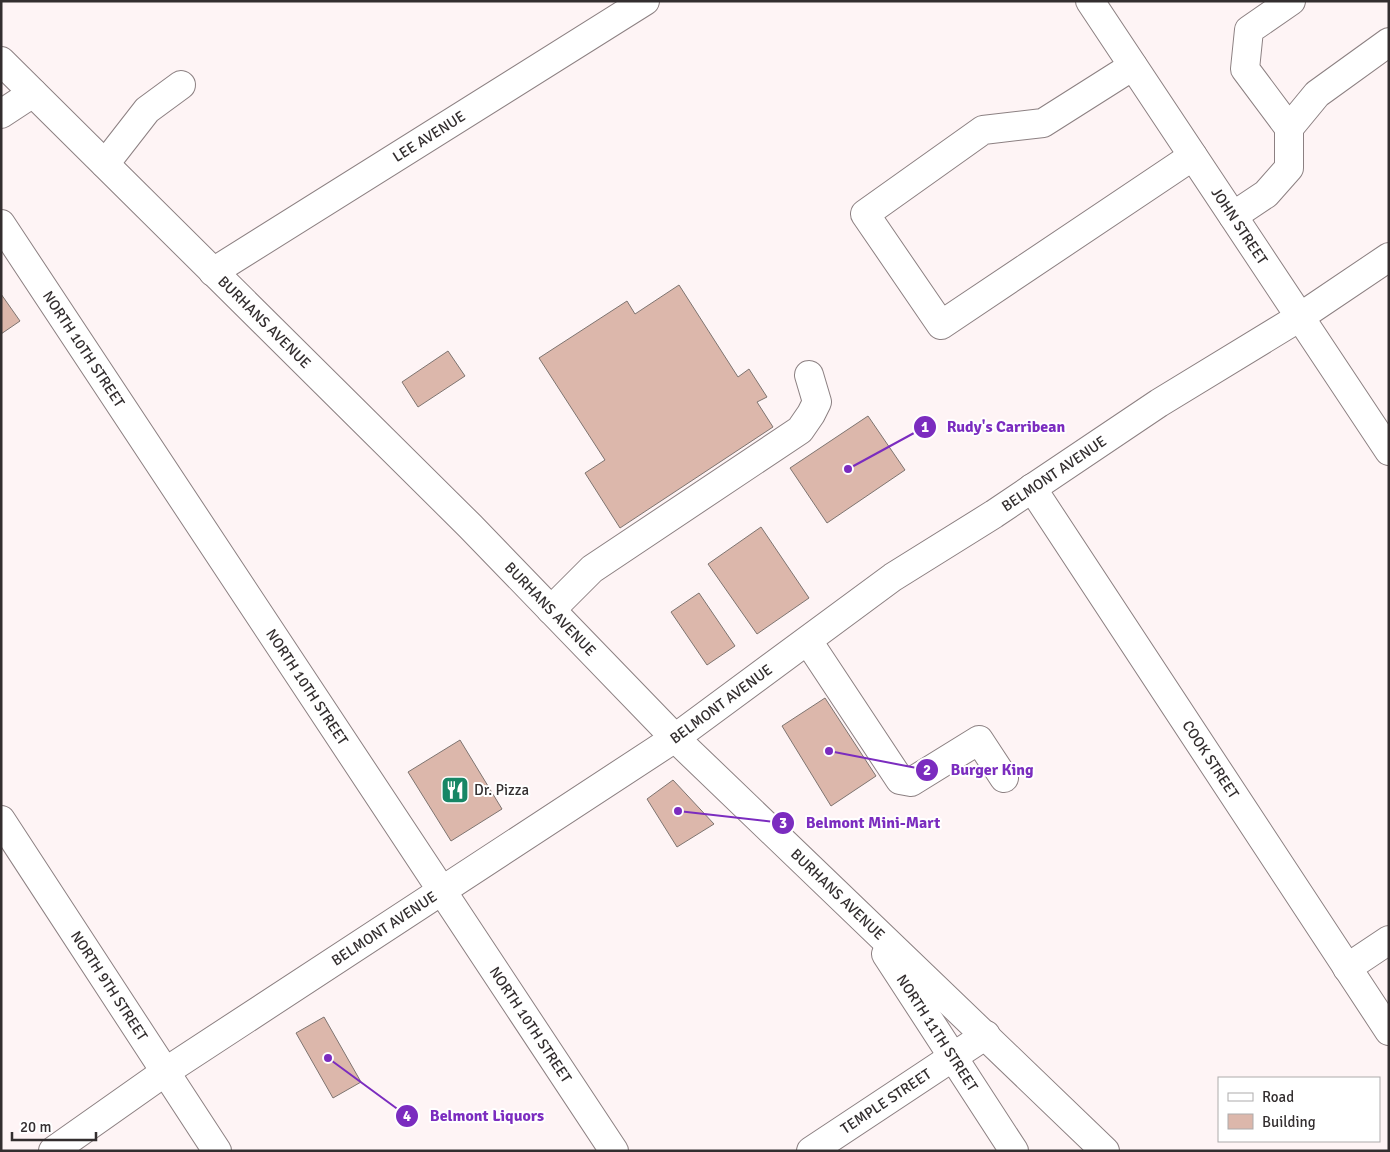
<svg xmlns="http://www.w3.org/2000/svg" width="1390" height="1152" font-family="Signika,sans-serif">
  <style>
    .building { fill: #dcb7ab; stroke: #7e7470 }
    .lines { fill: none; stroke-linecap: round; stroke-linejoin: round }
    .minor-casing { stroke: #8c8082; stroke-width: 30 }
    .major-casing { stroke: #8c8082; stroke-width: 30 }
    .minor { stroke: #fff; stroke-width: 28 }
    .major { stroke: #fff; stroke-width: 28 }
    .labels { text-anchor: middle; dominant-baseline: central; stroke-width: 4; stroke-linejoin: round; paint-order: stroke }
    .street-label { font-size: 15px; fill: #332e2f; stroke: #fff }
    .poi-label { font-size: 15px; fill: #332e2f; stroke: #fff; text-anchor: start }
    .leader { fill: none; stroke: #7b2cbf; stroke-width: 2 }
    .callout-dot { fill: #7b2cbf; stroke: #fff; stroke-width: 2 }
    .mark-label { font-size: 15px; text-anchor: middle; font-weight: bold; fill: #fff }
    .callout-label { font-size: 16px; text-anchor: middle; font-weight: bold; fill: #7b2cbf; stroke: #fff; stroke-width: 4; stroke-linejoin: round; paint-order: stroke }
  </style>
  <rect width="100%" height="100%" fill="#fef4f5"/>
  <path class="building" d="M679,285L738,377L749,369L767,397L757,402L773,427L620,528L585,473L605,460L539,358L627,301L635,314Z
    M1,294L20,321L1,334Z
    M448,351L465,376L418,407L402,382Z
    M868,416L905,470L827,523L790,468Z
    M761,527L809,598L757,634L708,564Z
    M699,593L735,646L707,665L671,612Z
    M825,698L876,776L831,806L782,726Z
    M460,740L502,809L451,841L408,772Z
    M673,780L714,824L677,847L647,799Z
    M324,1017L361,1082L333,1098L296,1033Z"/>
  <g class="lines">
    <defs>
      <g id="minor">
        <path id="s1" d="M1090,1L1389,451"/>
        <path id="s2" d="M1,61L470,526L675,738L1105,1151"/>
        <path d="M1133,66L1043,123L983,130L865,214L941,325L1193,156"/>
        <path d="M1,114L33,93"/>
        <path d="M1289,128L1245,69L1249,30L1291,1"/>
        <path d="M105,164L147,110L181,85"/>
        <path d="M1233,216L1266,194L1289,168V128L1317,94L1389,42"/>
        <path id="s3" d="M1,224L614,1151"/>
        <path id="s4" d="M213,272L645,1"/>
        <path id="s5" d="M1032,488L1389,1031"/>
        <path d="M551,610L592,569L800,430L811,414L817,402L809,375"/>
        <path d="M808,641L900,780L911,782L979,740L1004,778"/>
        <path id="s6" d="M1,820L217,1151"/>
        <path id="s7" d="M886,954L1014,1151"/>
        <path d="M1347,968L1389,940"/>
        <path id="s8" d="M811,1151L986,1035"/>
      </g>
      <g id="major">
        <path id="s9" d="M53,1151L165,1072L675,738L893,577L994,514L1159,403L1300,317L1389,257"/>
      </g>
    </defs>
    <use href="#minor" class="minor-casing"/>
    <use href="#major" class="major-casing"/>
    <use href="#minor" class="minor"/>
    <use href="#major" class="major"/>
  </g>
  <defs>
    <symbol id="restaurant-square" viewBox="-11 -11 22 22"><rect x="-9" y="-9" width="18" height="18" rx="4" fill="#178665" stroke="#fff"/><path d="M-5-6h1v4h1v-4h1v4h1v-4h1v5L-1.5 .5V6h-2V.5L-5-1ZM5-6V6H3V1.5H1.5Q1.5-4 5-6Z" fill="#fff"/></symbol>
  </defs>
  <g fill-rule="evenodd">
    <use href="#restaurant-square" x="439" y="774" width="32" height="32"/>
  </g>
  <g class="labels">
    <g class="street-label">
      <text stroke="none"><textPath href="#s4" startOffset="255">LEE AVENUE</textPath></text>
      <text stroke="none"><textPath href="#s1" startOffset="270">JOHN STREET</textPath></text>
      <text stroke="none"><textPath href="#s2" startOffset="371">BURHANS AVENUE</textPath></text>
      <text stroke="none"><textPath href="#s3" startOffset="150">NORTH 10TH STREET</textPath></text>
      <text stroke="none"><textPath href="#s9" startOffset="1209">BELMONT AVENUE</textPath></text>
      <text stroke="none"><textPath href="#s2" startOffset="776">BURHANS AVENUE</textPath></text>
      <text stroke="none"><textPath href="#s3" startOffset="555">NORTH 10TH STREET</textPath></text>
      <text stroke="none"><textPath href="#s9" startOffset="804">BELMONT AVENUE</textPath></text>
      <text stroke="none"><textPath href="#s5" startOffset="325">COOK STREET</textPath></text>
      <text stroke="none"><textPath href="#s2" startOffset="1181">BURHANS AVENUE</textPath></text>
      <text stroke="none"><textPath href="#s9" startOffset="399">BELMONT AVENUE</textPath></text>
      <text stroke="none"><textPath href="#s6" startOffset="198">NORTH 9TH STREET</textPath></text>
      <text stroke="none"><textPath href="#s3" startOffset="960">NORTH 10TH STREET</textPath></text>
      <text stroke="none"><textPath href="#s7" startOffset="94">NORTH 11TH STREET</textPath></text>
      <text stroke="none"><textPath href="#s8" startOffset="90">TEMPLE STREET</textPath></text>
    </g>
    <g class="poi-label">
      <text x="474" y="790">Dr. Pizza</text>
    </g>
  </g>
  <path class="leader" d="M848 469L925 427M829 751L927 770M678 811L783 823M328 1058L407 1116"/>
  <g class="callout-dot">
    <circle cx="848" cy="469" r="5"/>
    <circle cx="829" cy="751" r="5"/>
    <circle cx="678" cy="811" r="5"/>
    <circle cx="328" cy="1058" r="5"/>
    <circle cx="925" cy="427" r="12"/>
    <circle cx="927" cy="770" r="12"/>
    <circle cx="783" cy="823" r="12"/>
    <circle cx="407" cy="1116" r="12"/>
  </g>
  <g class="mark-label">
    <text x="925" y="432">1</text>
    <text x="927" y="775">2</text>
    <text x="783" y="828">3</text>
    <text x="407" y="1121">4</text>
  </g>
  <g class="callout-label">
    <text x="1006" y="432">Rudy's Carribean</text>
    <text x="992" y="775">Burger King</text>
    <text x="873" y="828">Belmont Mini-Mart</text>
    <text x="487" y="1121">Belmont Liquors</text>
  </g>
  <rect width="1390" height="1152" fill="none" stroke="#332e2f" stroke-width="5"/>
  <rect x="1218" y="1077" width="162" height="65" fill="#ffffff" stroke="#adabac"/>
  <rect x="1228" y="1093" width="25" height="8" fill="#ffffff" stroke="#adabac"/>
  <text x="1262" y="1102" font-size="15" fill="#332e2f">Road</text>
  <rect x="1228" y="1114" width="25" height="15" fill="#dcb7ab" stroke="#adabac"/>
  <text x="1262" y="1127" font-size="15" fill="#332e2f">Building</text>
  <path d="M12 1132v8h84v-8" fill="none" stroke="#332e2f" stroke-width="2.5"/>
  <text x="20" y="1132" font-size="15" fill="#332e2f" stroke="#ffffff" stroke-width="4" paint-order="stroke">20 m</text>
</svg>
